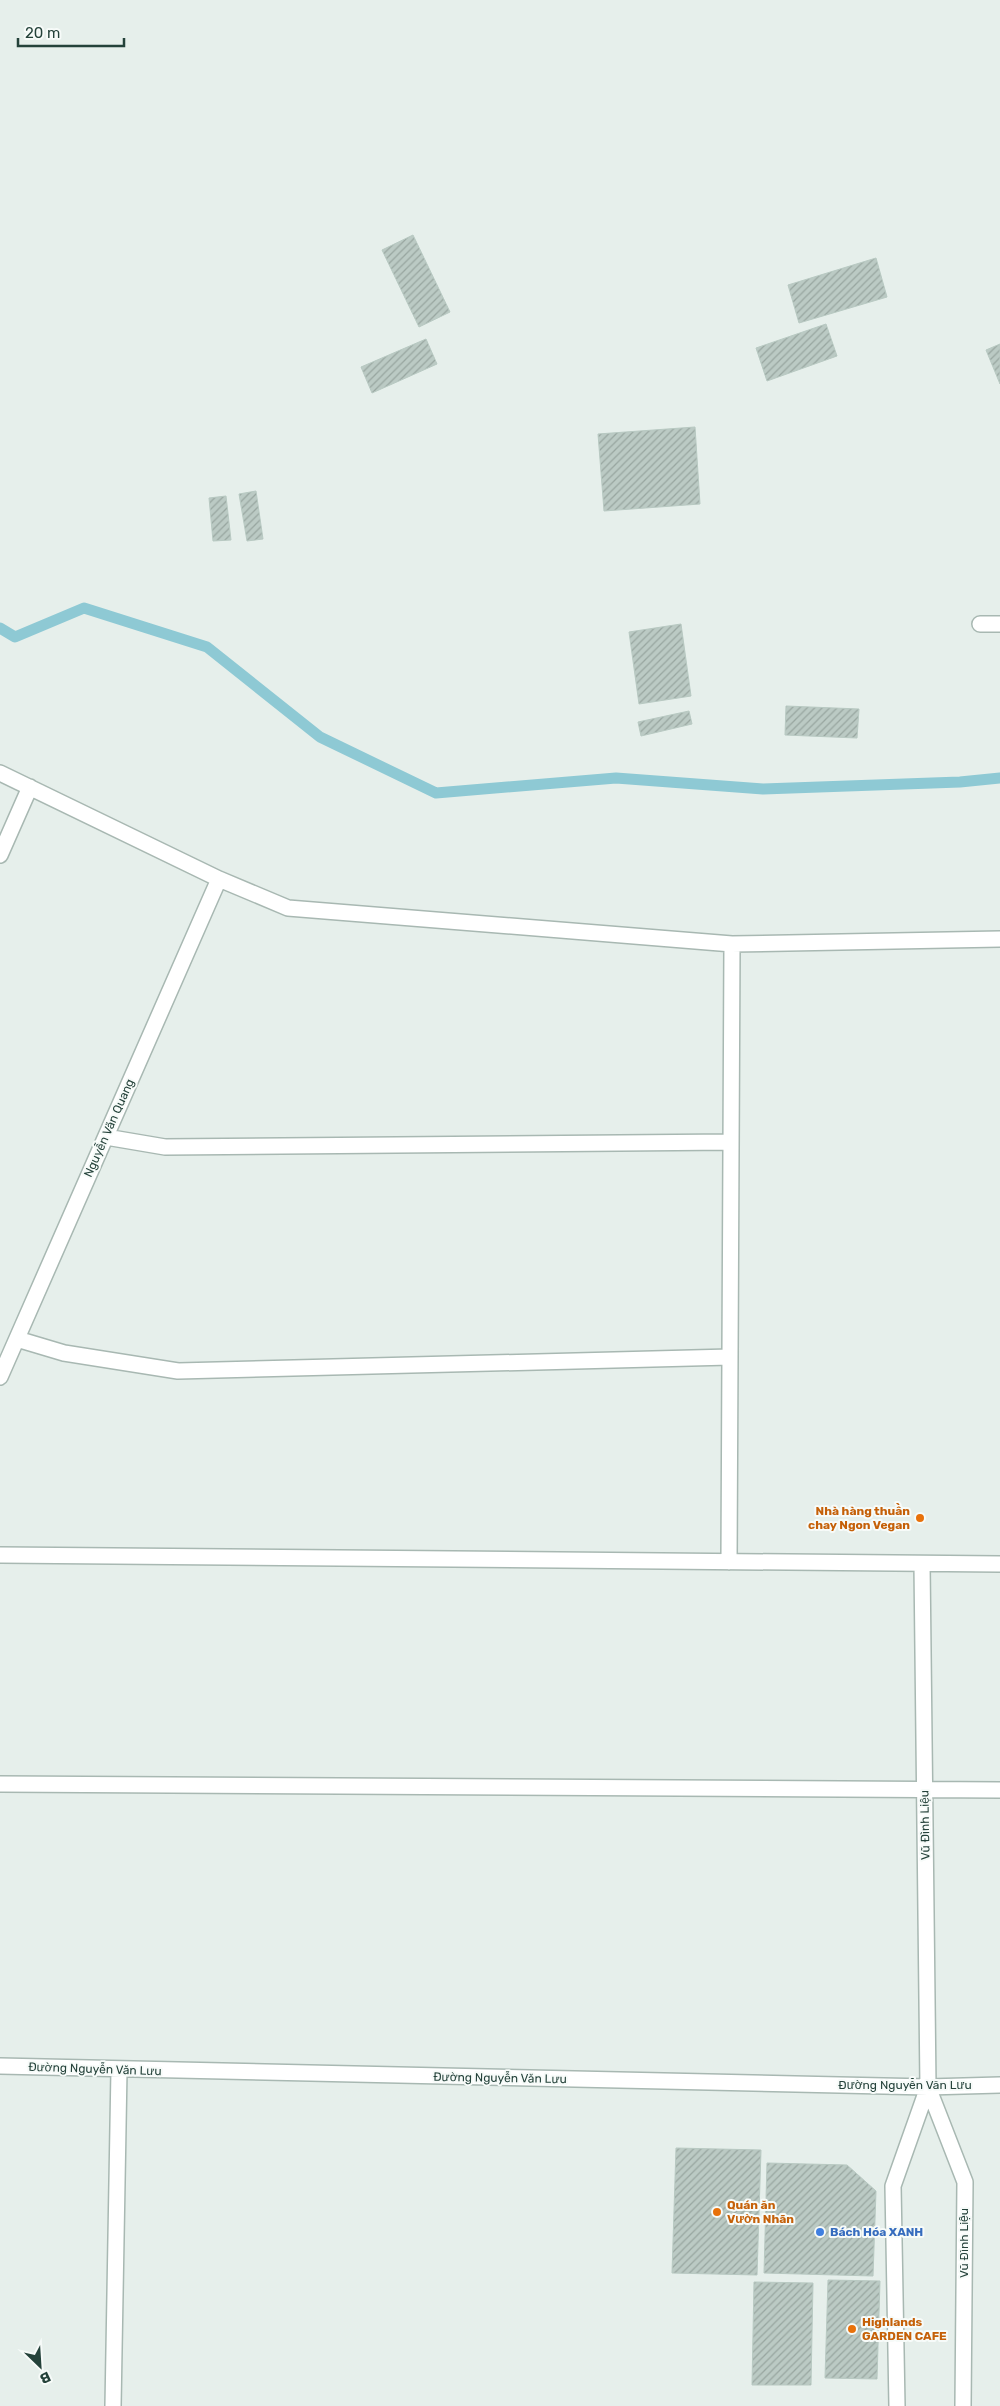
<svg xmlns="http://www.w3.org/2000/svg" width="1000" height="2406" font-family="Rubik,sans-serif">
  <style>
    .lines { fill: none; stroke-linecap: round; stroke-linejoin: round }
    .stream { stroke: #8ec9d4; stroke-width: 11 }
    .building { fill: url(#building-hatch); stroke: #b8c9c2 }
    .minor-casing { stroke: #a8b8b2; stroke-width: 18 }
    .minor { stroke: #fff; stroke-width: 15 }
    .food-dot { fill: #e8710a; stroke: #f7fbf9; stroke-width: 2 }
    .shop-dot { fill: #3f7fe0; stroke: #f7fbf9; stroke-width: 2 }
    .labels { text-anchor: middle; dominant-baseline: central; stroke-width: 4; stroke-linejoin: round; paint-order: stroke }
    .street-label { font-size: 12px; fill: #24423a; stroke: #f7fbf9 }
    .food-label { font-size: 12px; font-weight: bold; fill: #c56008; stroke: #f7fbf9; text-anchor: start }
    .shop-label { font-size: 12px; font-weight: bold; fill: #366cbe; stroke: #f7fbf9; text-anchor: start }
  </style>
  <defs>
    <pattern id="building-hatch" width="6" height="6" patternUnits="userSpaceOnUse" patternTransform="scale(1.25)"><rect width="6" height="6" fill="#bbcac4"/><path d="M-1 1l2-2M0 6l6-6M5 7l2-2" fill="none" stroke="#98a6a0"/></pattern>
  </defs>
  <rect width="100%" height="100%" fill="#e6efeb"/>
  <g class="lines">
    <path class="stream" d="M0,628L15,637L84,608L207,647L320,737L436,793L616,778L763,789L960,782L1000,778"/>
  </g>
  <path class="building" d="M413,235L450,312L419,327L382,250Z
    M876,258L887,297L799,323L788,285Z
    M826,324L837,356L767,381L756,348Z
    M426,339L437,364L372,393L361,367Z
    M1000,344V384L986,350Z
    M695,427L700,504L604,511L598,434Z
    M256,491L263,539L247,541L239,494Z
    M226,496L231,540L213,541L209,498Z
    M681,624L691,696L639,704L629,632Z
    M786,706L859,709L857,738L785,735Z
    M689,711L692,724L641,736L638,722Z
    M676,2148L761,2150L757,2275L672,2273Z
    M767,2163L847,2165L876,2191L873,2276L764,2273Z
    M828,2280L880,2281L877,2379L825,2378Z
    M754,2282L813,2283L811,2385H752Z"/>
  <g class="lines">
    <defs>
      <path id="minor" d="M980,624H1000
        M0,773L219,879L288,908L732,944L1000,939
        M0,855L30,787
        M106,1137L165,1147L731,1142
        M17,1339L64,1353L178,1371L730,1357
        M0,1377L219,879
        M0,1555L1000,1564
        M729,1562L732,944
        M0,1784L1000,1790
        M0,2066L928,2087L1000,2085
        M928,2087L965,2182L963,2406
        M113,2406L119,2070
        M897,2406L893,2186L928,2087L922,1564"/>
    </defs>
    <use href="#minor" class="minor-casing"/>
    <use href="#minor" class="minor"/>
  </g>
  <g class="food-dot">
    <circle cx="920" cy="1518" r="5"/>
    <circle cx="717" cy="2212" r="5"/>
    <circle cx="852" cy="2329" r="5"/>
  </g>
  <circle class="shop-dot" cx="820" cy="2232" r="5"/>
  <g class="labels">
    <g class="street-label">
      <text transform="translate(109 1128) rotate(-66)">Nguyễn Văn Quang</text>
      <text transform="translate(925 1825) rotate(-91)">Vũ Đình Liệu</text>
      <text transform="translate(95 2069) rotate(2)">Đường Nguyễn Văn Lưu</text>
      <text transform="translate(500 2078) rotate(1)">Đường Nguyễn Văn Lưu</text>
      <text x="905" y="2085">Đường Nguyễn Văn Lưu</text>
      <text transform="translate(964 2243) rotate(-90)">Vũ Đình Liệu</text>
    </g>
    <g class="food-label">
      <text x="910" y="1511" text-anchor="end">Nhà hàng thuần<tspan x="910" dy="14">chay Ngon Vegan</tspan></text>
      <text x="727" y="2205">Quán ăn<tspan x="727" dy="14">Vườn Nhãn</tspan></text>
      <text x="862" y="2322">Highlands<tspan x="862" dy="14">GARDEN CAFE</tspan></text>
    </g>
    <g class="shop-label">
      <text x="830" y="2232">Bách Hóa XANH</text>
    </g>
  </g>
  <g transform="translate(40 2366) rotate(155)" stroke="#f7fbf9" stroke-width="4" paint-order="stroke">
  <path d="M0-4L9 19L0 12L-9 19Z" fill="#24423a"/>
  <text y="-8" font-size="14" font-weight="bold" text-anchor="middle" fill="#24423a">B</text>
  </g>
  <path d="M18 38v8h106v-8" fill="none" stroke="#24423a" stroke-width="2.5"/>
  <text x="25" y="38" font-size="15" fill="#24423a" stroke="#f7fbf9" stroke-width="4" paint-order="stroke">20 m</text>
</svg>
